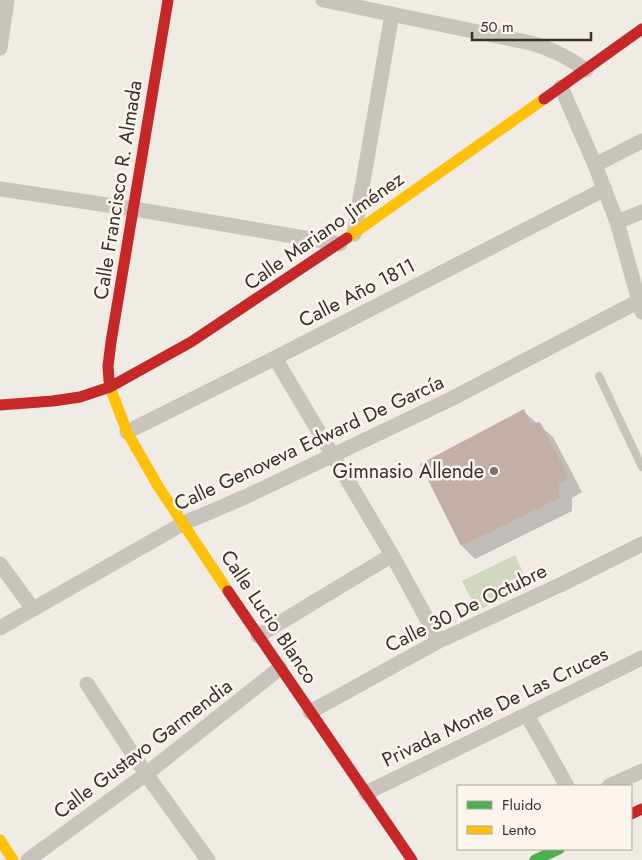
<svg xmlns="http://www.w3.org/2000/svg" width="642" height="860" font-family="Jost,sans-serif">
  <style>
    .green { fill: #d1d6bf }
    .shadow { fill: #0003 }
    .building { fill: #c3afa7 }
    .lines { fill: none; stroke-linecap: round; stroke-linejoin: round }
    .lane { stroke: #c9c3be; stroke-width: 8 }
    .street { stroke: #c9c3be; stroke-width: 15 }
    .fast { stroke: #4caf50; stroke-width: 11 }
    .slow { stroke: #ffc107; stroke-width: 11 }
    .jam { stroke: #c62828; stroke-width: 11 }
    .poi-dot { fill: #7a716c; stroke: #fbf5ee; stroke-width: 2 }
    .labels { text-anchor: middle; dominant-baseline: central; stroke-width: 5; stroke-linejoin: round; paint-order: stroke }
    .street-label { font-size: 20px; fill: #3b302b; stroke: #fbf5ee }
    .poi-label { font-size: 20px; fill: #3b302b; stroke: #fbf5ee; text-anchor: end }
  </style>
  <rect width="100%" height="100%" fill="#f0ebe5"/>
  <path class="green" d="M515,555L529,585L477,611L462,581Z"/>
  <path class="shadow" d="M523,411L553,437L582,492L572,498V511L475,559L462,546Z"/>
  <path class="building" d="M524,409L530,424L540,422L569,478L559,484V498L461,546L420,464Z"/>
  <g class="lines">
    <path class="lane" d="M599,376L642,467"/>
    <path class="street" d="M323,0L531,43C552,49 568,57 586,70
      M0,48L7,0
      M561,87L595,165L617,222L642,312
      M595,165L642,141
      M0,189L134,209L340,244
      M617,222L642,212
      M354,234L392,14
      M275,358L392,555L439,641
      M127,432L275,358L605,189
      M0,564L33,609
      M0,628L184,523L245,497L451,399L639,301
      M258,636L392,555
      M87,684L146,774L208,860
      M310,712L439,641L560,585L642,544
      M527,715L567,786
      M609,786L642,771
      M366,793L642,658
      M28,860L146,774L280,668"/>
    <path class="fast" d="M535,860L559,849"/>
    <path class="slow" d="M347,238L544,99
      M109,380L110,387L127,432L158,486L228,591
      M0,840L13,860"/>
    <path class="jam" d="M544,99L642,29
      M109,380L108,366L111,342L168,0
      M0,405L53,401L80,397L110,387L191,342L347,238
      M228,591L412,860
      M631,814L642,809"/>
  </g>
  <circle class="poi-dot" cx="494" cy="471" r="5"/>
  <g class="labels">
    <g class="street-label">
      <text transform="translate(118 190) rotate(-81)">Calle Francisco R. Almada</text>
      <text transform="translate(324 231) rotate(-35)">Calle Mariano Jiménez</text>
      <text transform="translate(357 293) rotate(-27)">Calle Año 1811</text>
      <text transform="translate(309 443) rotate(-25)">Calle Genoveva Edward De García</text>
      <text transform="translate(466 608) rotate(-26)">Calle 30 De Octubre</text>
      <text transform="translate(269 617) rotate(56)">Calle Lucio Blanco</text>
      <text transform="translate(495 707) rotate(-26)">Privada Monte De Las Cruces</text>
      <text transform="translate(143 749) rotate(-37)">Calle Gustavo Garmendia</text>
    </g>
    <g class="poi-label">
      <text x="484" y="471">Gimnasio Allende</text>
    </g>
  </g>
  <rect x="457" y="785" width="175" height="65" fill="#fbf5ee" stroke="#aea6a0"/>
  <rect x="467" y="801" width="25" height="8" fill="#4caf50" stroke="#aea6a0"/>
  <text x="502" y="810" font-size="15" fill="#3b302b">Fluido</text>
  <rect x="467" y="826" width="25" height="8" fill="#ffc107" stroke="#aea6a0"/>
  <text x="502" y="835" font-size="15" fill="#3b302b">Lento</text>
  <path d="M472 32v8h119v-8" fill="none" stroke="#3b302b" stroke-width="2.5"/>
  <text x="480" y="32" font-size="15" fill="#3b302b" stroke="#fbf5ee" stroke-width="4" paint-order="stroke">50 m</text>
</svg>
